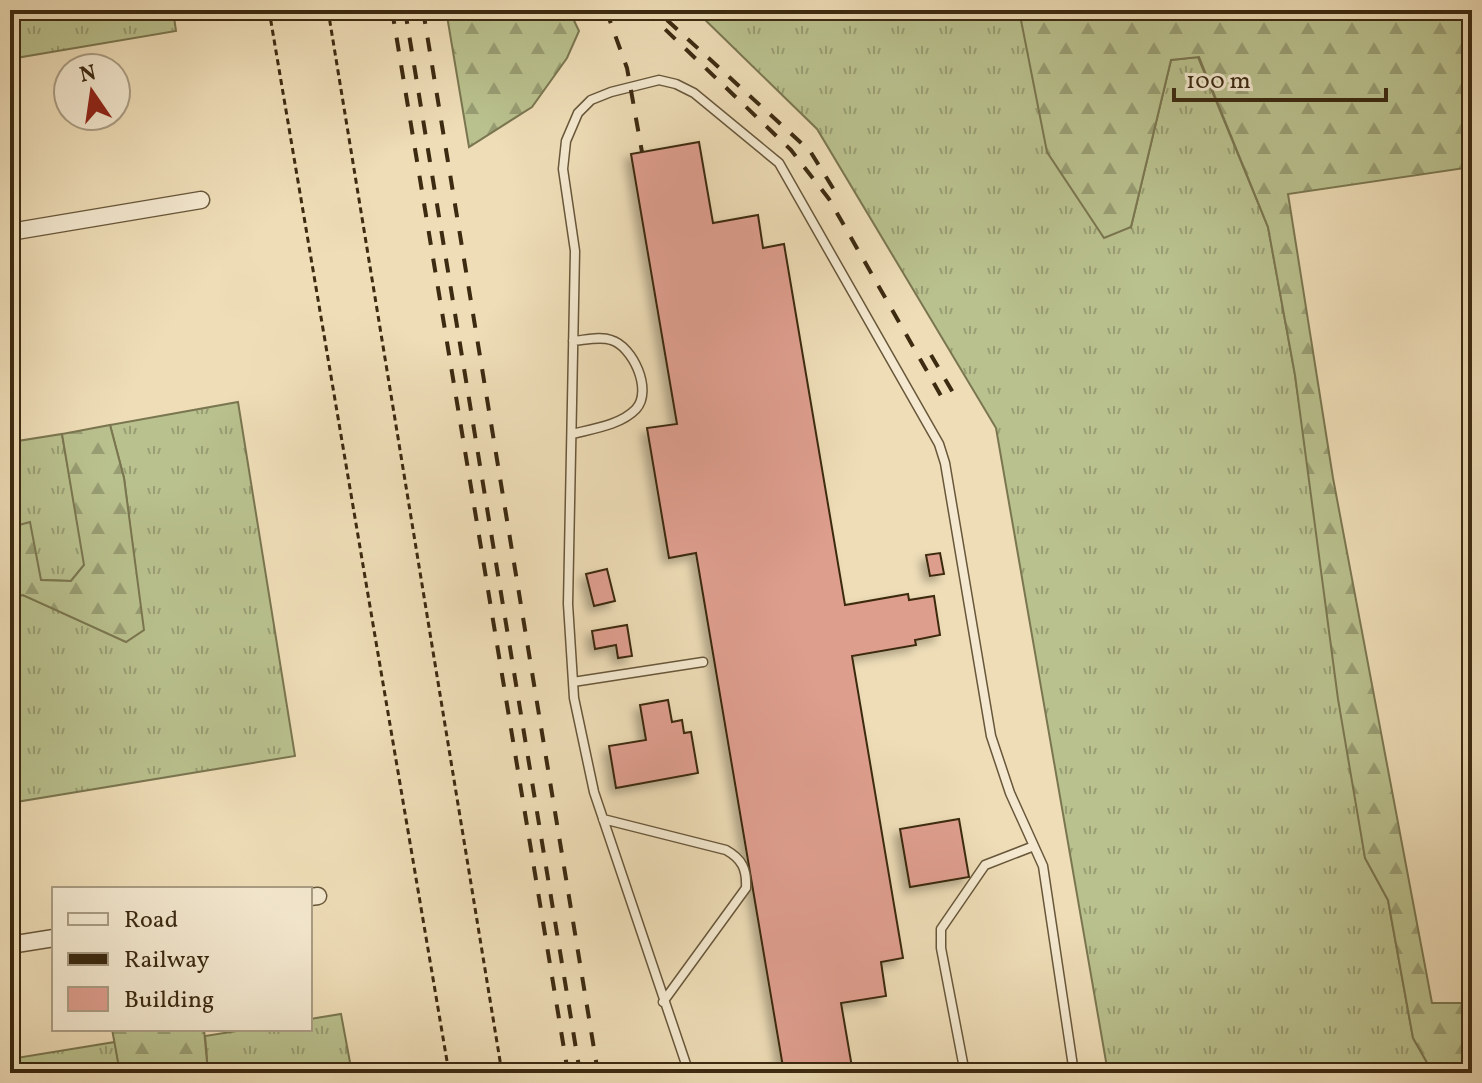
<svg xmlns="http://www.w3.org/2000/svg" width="1482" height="1083" font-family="Vollkorn,serif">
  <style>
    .grass { fill: url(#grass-tufts); stroke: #7a7650; stroke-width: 2 }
    .forest { fill: url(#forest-firs); stroke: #7a7650; stroke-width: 2 }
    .building { fill: #de9e8e; stroke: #3c2a11; stroke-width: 2; filter: url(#shadow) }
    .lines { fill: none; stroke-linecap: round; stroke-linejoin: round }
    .lane-casing { stroke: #68573a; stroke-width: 11 }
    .street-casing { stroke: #68573a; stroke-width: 19 }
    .path { stroke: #3c2a11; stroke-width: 3; stroke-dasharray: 6 4; stroke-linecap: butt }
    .lane { stroke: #f4e9d0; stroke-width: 8 }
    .street { stroke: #f4e9d0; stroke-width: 16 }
    .rail { stroke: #3c2a11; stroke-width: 4; stroke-dasharray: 14 14; stroke-linecap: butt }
  </style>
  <defs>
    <pattern id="grass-tufts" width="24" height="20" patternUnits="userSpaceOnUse" patternTransform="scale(2)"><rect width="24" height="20" fill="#b9c18e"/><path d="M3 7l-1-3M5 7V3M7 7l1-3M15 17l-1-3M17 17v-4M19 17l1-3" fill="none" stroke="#989d73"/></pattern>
    <pattern id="forest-firs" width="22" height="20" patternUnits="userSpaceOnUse" patternTransform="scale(2)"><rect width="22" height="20" fill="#b9c18e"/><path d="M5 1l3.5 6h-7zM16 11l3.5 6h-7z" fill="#989d73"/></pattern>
    <filter id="shadow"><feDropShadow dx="-5.5" dy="5.5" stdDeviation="4" flood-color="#0004"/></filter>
  </defs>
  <rect width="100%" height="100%" fill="#eeddb7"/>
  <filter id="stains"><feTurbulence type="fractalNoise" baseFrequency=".0025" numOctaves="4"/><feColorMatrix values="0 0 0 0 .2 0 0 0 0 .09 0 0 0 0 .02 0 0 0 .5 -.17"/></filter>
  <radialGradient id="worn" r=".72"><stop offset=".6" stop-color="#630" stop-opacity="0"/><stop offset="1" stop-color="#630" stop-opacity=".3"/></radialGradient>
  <path class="grass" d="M10,10H173L176,31L10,59Z
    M695,10H1019L1026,41L1131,227L1171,60L1198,57L1268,227L1295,375L1365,858L1388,900L1413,1038L1433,1073H1108L996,428L817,129Z
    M238,402L295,756L10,803V597L23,595L126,641L143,630L124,478L110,425Z
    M62,434L85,564L71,581L41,580L19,525L18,565L10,567V438L11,442Z
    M341,1014L352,1073H208L205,1036L249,1029H310V1019Z
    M115,1042L120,1073H10V1059Z"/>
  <path class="forest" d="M446,10H569L579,31L567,58L532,107L469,147Z
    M1019,10H1472V167L1288,194L1333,478L1432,1003H1472V1073H1433L1413,1038L1388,900L1365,858L1338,699L1295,375L1268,227L1199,57L1171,60L1131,227L1104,238L1047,152Z
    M110,425L124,478L144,630L126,642L23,595L10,597V567L18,565L19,525L30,522L41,580L71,581L84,565L62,434Z
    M112,1029H204L208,1073H120Z"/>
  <path class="building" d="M699,142L713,223L758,215L763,248L784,244L845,605L908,594L909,600L934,596L940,635L915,640L916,645L852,656L903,958L881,962L886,996L841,1003L853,1073H784L696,553L669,558L647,428L677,424L631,154Z
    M940,553L944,574L930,576L926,555Z
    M607,569L615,601L594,606L586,574Z
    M627,625L632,656L618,658L616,645L595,649L592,631Z
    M668,700L672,722L682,720L684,733L691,732L698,773L616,788L609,746L646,740L640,705Z
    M959,819L969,877L910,887L900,829Z"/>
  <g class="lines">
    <defs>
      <path id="lane" d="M572,434C592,429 621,425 636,409C653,391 633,346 611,340C601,336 585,340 573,341
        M573,682L703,662
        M603,819L726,850C742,859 747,869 746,888L663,1002
        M963,1063L941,948V929L985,865L1034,846
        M689,1073L594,792L574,698L568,604L575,251L563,169L566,141L578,113L591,100L611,92L659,80L676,84L694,93L779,163L939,444L945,463L991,736L1010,793L1043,866L1074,1073"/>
      <path id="street" d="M10,232L201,200
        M310,897L318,896
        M10,945L54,938"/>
    </defs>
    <use href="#lane" class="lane-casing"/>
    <use href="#street" class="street-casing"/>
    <path class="path" d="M269,10L449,1073
      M328,10L502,1073"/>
    <use href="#lane" class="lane"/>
    <use href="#street" class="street"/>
    <path class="rail" d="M392,10L568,1073
      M405,10L580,1073
      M423,10L598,1073
      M606,10L627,68L642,152
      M645,10L791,150L829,199L944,401
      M667,20L810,151L836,193
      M931,355L955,396"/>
  </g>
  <rect width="1482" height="1083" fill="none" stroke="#eeddb7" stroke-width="40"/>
  <rect x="12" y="12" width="1458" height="1059" fill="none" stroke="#3c2a11" stroke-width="4"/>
  <rect x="20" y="20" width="1442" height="1043" fill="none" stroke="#3c2a11" stroke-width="2"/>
  <rect x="52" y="887" width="260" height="144" fill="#f4e9d0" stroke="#aa9d84" stroke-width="2"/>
  <rect x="68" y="913" width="40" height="12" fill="#f4e9d0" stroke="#aa9d84" stroke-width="2"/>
  <text x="124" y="927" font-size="24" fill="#3c2a11">Road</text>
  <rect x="68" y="953" width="40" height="12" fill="#3c2a11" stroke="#aa9d84" stroke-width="2"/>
  <text x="124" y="967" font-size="24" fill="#3c2a11">Railway</text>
  <rect x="68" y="987" width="40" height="24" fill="#de9e8e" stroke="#aa9d84" stroke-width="2"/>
  <text x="124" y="1007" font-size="24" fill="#3c2a11">Building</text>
  <g transform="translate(92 92) rotate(347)"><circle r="38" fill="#f4e9d0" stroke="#aa9d84" stroke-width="2"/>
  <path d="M0-6L14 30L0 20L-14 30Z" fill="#8f2418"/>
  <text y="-12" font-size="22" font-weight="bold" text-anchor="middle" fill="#3c2a11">N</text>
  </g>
  <path d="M1174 88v12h212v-12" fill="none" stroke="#3c2a11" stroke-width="4"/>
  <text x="1186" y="88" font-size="24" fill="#3c2a11" stroke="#f4e9d0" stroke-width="6" paint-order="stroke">100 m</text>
  <rect width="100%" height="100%" filter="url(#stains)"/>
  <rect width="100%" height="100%" fill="url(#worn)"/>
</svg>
